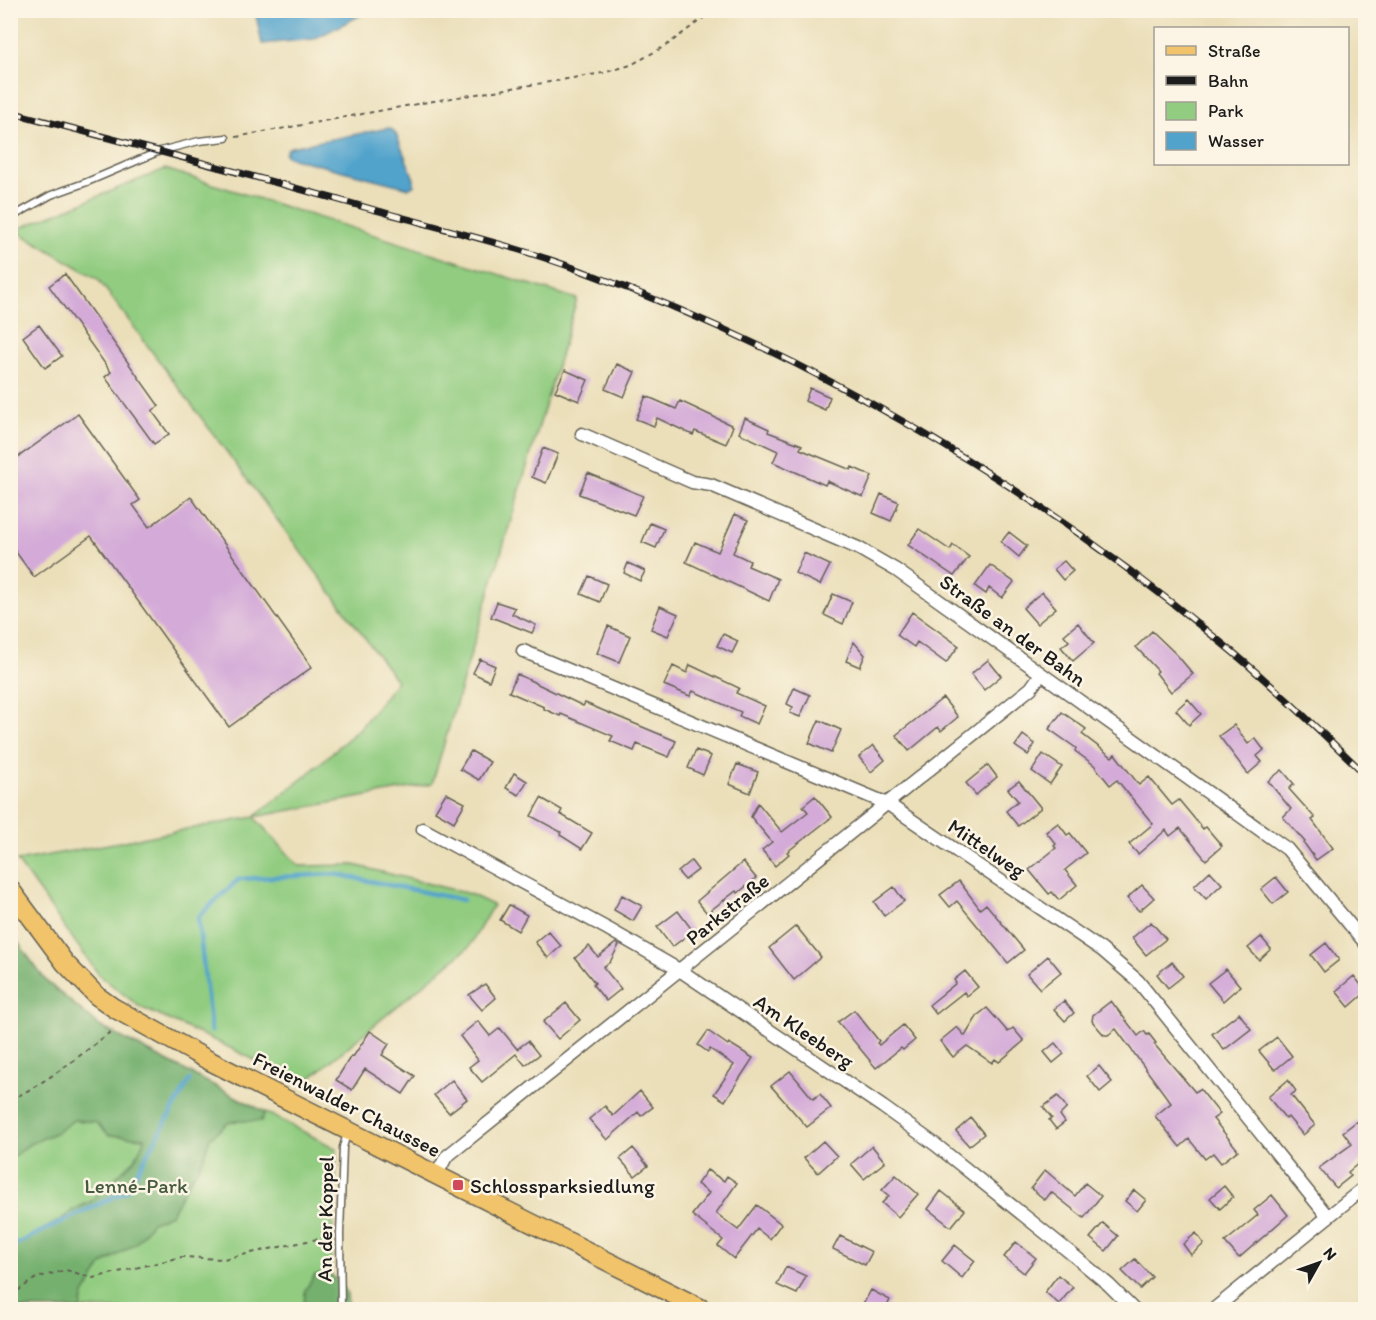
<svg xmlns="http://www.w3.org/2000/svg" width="1376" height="1320" font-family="Itim,sans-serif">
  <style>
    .green { fill: #91cc80; stroke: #56744e; stroke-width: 1.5 }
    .forest { fill: #74b06e; stroke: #486645; stroke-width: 1.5 }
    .water { fill: #51a3cc; stroke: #366074; stroke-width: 1.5 }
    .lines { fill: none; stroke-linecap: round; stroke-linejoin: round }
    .stream { stroke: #51a3cc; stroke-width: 4.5 }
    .building { fill: #d4abd8 }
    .lane-casing { stroke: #646053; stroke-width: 9 }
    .street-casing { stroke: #646053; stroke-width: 15 }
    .primary-casing { stroke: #646053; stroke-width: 21 }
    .path { stroke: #646053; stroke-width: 2; stroke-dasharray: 4.5 4.5; stroke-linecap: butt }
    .lane { stroke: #fff; stroke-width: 6 }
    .street { stroke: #fff; stroke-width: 12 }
    .primary { stroke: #f1c36a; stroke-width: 18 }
    .rail-casing { stroke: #1c1c1c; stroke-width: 7 }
    .rail { stroke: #fcf5e5; stroke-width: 4.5; stroke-dasharray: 14; stroke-linecap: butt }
    .poi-dot { fill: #d1495b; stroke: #fcf5e5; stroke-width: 2 }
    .labels { text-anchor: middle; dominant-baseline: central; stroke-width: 5; stroke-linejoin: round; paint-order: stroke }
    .street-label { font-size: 21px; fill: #1c1c1c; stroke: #fcf5e5 }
    .park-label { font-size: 21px; fill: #455a3f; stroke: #fcf5e5 }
    .poi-label { font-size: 21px; fill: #1c1c1c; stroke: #fcf5e5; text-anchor: start }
  </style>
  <rect width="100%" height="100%" fill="#fcf5e5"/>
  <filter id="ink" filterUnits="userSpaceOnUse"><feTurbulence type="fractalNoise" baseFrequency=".0167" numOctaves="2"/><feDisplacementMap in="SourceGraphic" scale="12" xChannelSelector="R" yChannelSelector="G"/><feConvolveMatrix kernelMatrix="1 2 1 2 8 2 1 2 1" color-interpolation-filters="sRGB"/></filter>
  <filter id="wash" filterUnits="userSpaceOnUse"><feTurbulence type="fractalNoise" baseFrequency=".008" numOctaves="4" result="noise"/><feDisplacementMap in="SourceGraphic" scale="24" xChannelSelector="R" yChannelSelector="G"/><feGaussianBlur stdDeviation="1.35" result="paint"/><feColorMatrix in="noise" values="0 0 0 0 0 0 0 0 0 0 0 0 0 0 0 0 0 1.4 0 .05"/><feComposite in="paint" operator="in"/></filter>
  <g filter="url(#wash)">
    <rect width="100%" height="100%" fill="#ebdfba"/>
    <path class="green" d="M165,169L577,299L432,784L254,817L299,866L354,865L470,894L493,905L469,947L303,1084L218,1042L140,1007L99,975L17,861L254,817L308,774L360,728L397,681L98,279L15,230Z
      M10,932L46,981L101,1027L337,1149L328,1309H11Z"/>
    <path class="forest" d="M10,932L46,981L101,1027L265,1112L261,1121H236L228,1123L210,1138L202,1162L186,1186L171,1214L152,1222L136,1243L102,1265L84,1295L81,1309H11V1246L59,1221L73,1210L90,1202L135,1159L145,1138L109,1135L95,1122L74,1120L57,1132L28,1145L11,1159Z
      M330,1273L347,1292L348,1309L304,1310L305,1290L315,1275Z"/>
    <path class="water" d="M255,11V10L369,11L314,39L262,44Z
      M388,128L393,130L396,134L414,179V186L409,188L288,157L285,154L287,149L291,147Z"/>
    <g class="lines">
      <path class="stream" d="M211,1031L198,917L239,879L335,874L463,900
        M10,1247L126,1191L190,1080"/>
    </g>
    <g id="blocks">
      <path class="building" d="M65,274L159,406L152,411L169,434L154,444L105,377L111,372L49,286Z
        M39,325L62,356L45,368L23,337Z
        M617,364L635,372L624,397L605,389Z
        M565,370L588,380L579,401L555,391Z
        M810,388L830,397L825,410L805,401Z
        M646,396L676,409L680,401L733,426L726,444L695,431L693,435L657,418L654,426L636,419Z
        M78,414L140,500L133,505L149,527L191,497L312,667L229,727L91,536L34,577L10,544V463Z
        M745,418L769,429L768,432L802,445L800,449L851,470L852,467L872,476L863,497L827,481L825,485L773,462L778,451L739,433Z
        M543,448L558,454L546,483L532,477Z
        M588,473L643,496L634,515L579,494Z
        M881,494L899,502L891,521L873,513Z
        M735,514L748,520L733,553L750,561L748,566L778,579L769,601L686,562L695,542L718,552Z
        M650,523L664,529L656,548L642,542Z
        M919,529L950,550L953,545L969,557L954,576L908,545Z
        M1009,532L1027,546L1019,557L1001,542Z
        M804,553L830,565L820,585L795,573Z
        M1064,561L1073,571L1063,580L1054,569Z
        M628,563L645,571L640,581L624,573Z
        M990,565L1014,582L1002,598L989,588L986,594L975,586Z
        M589,576L607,584L600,602L581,594Z
        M1042,592L1056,608L1037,624L1023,608Z
        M833,594L852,602L843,624L824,615Z
        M497,602L515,608L512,614L536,625L532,633L491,617Z
        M660,606L678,614L668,636L651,629Z
        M912,612L959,646L946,663L917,642L914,647L897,635Z
        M1078,623L1094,643L1073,661L1061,647L1069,641L1064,635Z
        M608,626L630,636L619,662L597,653Z
        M1152,631L1177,655L1193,674L1171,692L1156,673L1158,671L1136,647Z
        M723,634L738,641L732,653L717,646Z
        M854,642L865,655L860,667L846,661Z
        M480,659L495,666L489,681L473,673Z
        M988,660L1001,676L984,690L971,674Z
        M690,665L739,688L736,693L765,706L757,724L739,716L741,712L693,691L690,696L664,685L673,666L687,673Z
        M517,674L583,706L585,703L676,741L669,757L637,744L634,751L610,741L613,736L561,714L560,716L544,709V707L509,692Z
        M794,688L810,695L800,717L790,713L793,707L787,704Z
        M943,698L958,717L941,731L938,727L909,751L896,735Z
        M1188,699L1201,714L1189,725L1176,710Z
        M1062,712L1086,729L1082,734L1112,757L1115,754L1139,785L1149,777L1172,805L1179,800L1203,829L1206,827L1222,846L1206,860L1180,828L1170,836L1166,830L1138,854L1129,844L1153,824L1117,780L1110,785L1094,765L1075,751L1076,748L1049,729Z
        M819,720L841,730L831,753L809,743Z
        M1234,725L1248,744L1255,738L1264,750L1257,756L1262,762L1248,774L1219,736Z
        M1023,735L1035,744L1028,755L1015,746Z
        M873,745L885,760L871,772L859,757Z
        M696,750L711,756L703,775L688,768Z
        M471,751L490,762L479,780L460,769Z
        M1043,754L1062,767L1050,784L1032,771Z
        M737,764L758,772L750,793L729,784Z
        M988,765L997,777L976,795L966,783Z
        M1282,770L1294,784L1289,789L1315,818L1312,820L1333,848L1316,860L1304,843L1305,842L1283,817L1291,809L1268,781Z
        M514,773L527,781L519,795L506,788Z
        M1019,781L1041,808L1018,826L1006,811L1018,801L1008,789Z
        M446,793L465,803L454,822L435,811Z
        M815,796L832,817L787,852L789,854L775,866L762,850L772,842L751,817L758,803L782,832L808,812L803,806Z
        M541,798L562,810L560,814L592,833L582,849L560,835L561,832L531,816Z
        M1058,823L1067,835L1070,833L1086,853L1065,870L1077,885L1059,900L1052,892L1049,894L1029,870L1056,848L1054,846L1056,844L1046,832Z
        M691,861L698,870L685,880L678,872Z
        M743,862L756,878L738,893L736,891L707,913L697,901Z
        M1210,871L1222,884L1206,899L1194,886Z
        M1276,877L1288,892L1273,904L1261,889Z
        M959,881L980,909L986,904L1024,950L1008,963L957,901L950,907L940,895Z
        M1142,885L1154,898L1139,911L1127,898Z
        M894,887L904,901L884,916L874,902Z
        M622,895L642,906L633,921L614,910Z
        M509,905L527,915L518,931L500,920Z
        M678,911L693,931L672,947L657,927Z
        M1151,922L1166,939L1146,955L1132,938Z
        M796,926L821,957L794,980L769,948Z
        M548,931L561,946L548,958L535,942Z
        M1261,937L1271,949L1259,960L1248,948Z
        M616,943L619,945L610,962L603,967L621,989L606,1001L593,985L595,983L575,958L589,946L598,957Z
        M1326,943L1339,960L1324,972L1311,955Z
        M1048,956L1061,972L1040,989L1027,974Z
        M1172,962L1183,976L1168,988L1157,974Z
        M1226,969L1240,986L1223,1001L1208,983Z
        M965,971L978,987L967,996L964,992L936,1014L929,1005L956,983L954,980Z
        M1354,976L1365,990V993L1349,1007L1336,991Z
        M485,984L496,998L482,1010L469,995Z
        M1064,1001L1074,1013L1065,1021L1054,1009Z
        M1111,1001L1138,1036L1144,1031L1147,1035L1149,1034L1156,1043L1154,1044L1195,1092L1200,1089L1220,1114L1213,1119L1238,1150L1221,1163L1213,1153L1205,1159L1189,1139L1180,1147L1155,1116L1171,1103L1116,1029L1108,1035H1104L1092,1021L1093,1015Z
        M566,1003L580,1020L558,1039L543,1022Z
        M987,1008L1008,1032L1013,1028L1024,1041L999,1062L995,1059L992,1063L967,1046L953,1057L940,1041L957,1027L965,1036L978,1015Z
        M854,1010L879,1041L877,1043L879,1045L903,1025L915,1040L903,1050L901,1048L876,1068L838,1022Z
        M1239,1013L1251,1029L1224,1050L1212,1034Z
        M478,1021L490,1036L500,1028L517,1049L528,1041L539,1055L525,1065L516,1054L482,1082L469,1067L478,1060L460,1036Z
        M370,1031L389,1044L382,1055L415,1076L403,1094L365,1069L352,1090L336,1080L351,1056L353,1057Z
        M708,1031L728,1045L729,1043L753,1058L725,1101L714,1094L734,1065L710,1049L708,1052L698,1045Z
        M1277,1037L1292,1056L1275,1070L1259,1051Z
        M1055,1043L1064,1054L1053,1063L1044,1052Z
        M1099,1066L1112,1082L1100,1092L1087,1076Z
        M790,1071L813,1099L820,1094L831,1108L807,1127L771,1086Z
        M452,1080L467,1099L449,1113L434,1095Z
        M1288,1080L1296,1091L1291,1095L1315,1125L1303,1135L1288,1117L1286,1119L1268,1097Z
        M640,1091L653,1107L641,1116L638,1112L607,1140L589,1119L605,1106L613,1116Z
        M1058,1096L1067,1108L1060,1115L1065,1122L1056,1129L1049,1120L1052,1118L1043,1107Z
        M971,1118L984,1134L969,1146L956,1131Z
        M1357,1121L1365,1133V1158L1348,1172L1351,1176L1336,1188L1319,1168L1352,1144L1343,1132Z
        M823,1141L837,1156L818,1173L804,1158Z
        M872,1146L885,1162L864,1179L851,1164Z
        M633,1148L648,1166L635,1176L620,1159Z
        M707,1170L724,1181L727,1176L737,1183L716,1213L738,1230L757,1205L781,1224L770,1239L757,1229L734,1259L718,1246L723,1240L692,1215L709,1193L697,1184Z
        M1045,1170L1075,1196L1085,1183L1101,1196L1084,1218L1051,1192L1045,1200L1031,1188Z
        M896,1175L918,1194L898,1217L882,1203L889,1196L882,1190Z
        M1224,1186L1233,1197L1220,1209L1210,1198Z
        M1134,1190L1146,1200L1137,1211L1125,1201Z
        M941,1191L965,1210L951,1227L928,1209Z
        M1272,1195L1288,1215L1239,1258L1225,1242L1258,1215L1254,1210Z
        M1103,1223L1118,1236L1106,1251L1090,1238Z
        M1196,1233L1204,1244L1191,1255L1183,1244Z
        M840,1236L872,1252L865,1265L833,1249Z
        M1016,1242L1036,1258L1024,1273L1004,1257Z
        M955,1245L975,1261L962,1278L942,1261Z
        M1135,1259L1152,1277L1140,1289L1122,1271Z
        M786,1267L806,1276L797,1294L777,1285Z
        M1058,1275L1073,1287L1059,1304L1045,1292Z
        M871,1290L890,1300L885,1310H860Z"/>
    </g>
  </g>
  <g filter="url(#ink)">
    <use href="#blocks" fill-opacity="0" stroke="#646053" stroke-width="1.5"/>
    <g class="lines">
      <defs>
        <path id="lane" d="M10,218L51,195L87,182L160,151L199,141L226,138
          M341,1310L340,1234L343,1147L347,1134"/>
        <path id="street" d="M582,434L692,482L711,485L858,548L896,570L1287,849L1366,944
          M523,651L888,804L1102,950L1138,981L1328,1217
          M423,829L608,929L681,971L883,1107L936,1145L1072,1254L1109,1285L1134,1310
          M437,1174L446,1157L1031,688L1041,674
          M1213,1310L1366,1186"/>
        <path id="primary" d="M10,889L65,963L97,996L114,1008L208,1060L704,1310"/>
      </defs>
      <use href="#lane" class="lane-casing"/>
      <use href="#street" class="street-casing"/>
      <use href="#primary" class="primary-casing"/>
      <path class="path" d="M236,137L428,102L603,73L631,65L667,45L714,10
        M10,1100C49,1081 81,1055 114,1029
        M10,1296L36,1278L66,1270L93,1278L182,1257L223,1259L331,1236"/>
      <use href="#lane" class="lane"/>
      <use href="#street" class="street"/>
      <use href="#primary" class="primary"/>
      <defs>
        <path id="rail" d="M10,112C132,144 254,176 375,210C444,229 515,246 582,271C813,356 1028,483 1218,640C1270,682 1318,729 1366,775"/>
      </defs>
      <use href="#rail" class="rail-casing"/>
      <use href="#rail" class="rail"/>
    </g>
  </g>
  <rect class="poi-dot" x="452" y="1179" width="12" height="12" rx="3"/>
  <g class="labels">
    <g class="street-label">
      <text transform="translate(1013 630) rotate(36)">Straße an der Bahn</text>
      <text transform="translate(987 848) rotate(34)">Mittelweg</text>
      <text transform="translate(727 909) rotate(-39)">Parkstraße</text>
      <text transform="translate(804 1031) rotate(34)">Am Kleeberg</text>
      <text transform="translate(347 1104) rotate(27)">Freienwalder Chaussee</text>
      <text transform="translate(325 1219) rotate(-89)">An der Koppel</text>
    </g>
    <g class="park-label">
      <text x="136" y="1185">Lenné-Park</text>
    </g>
    <g class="poi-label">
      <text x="470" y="1185">Schlossparksiedlung</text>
    </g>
  </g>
  <rect width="1376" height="1320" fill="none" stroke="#fcf5e5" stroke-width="36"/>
  <rect x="1154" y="27" width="195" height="138" fill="#fcf5e5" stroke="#a29e95" stroke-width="1.5"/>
  <rect x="1166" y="46" width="30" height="9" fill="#f1c36a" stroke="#a29e95" stroke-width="1.5"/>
  <text x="1208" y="57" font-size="18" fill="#1c1c1c">Straße</text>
  <rect x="1166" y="76" width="30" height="9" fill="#1c1c1c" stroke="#a29e95" stroke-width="1.5"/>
  <text x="1208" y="87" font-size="18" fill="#1c1c1c">Bahn</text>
  <rect x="1166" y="102" width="30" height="18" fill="#91cc80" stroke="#a29e95" stroke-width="1.5"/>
  <text x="1208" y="117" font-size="18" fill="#1c1c1c">Park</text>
  <rect x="1166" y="132" width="30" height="18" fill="#51a3cc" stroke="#a29e95" stroke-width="1.5"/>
  <text x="1208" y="147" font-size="18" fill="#1c1c1c">Wasser</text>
  <g transform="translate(1319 1263) rotate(50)" stroke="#fcf5e5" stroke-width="4.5" paint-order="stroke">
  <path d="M0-4.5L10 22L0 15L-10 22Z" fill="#1c1c1c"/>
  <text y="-9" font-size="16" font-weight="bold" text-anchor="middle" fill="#1c1c1c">N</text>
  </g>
</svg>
